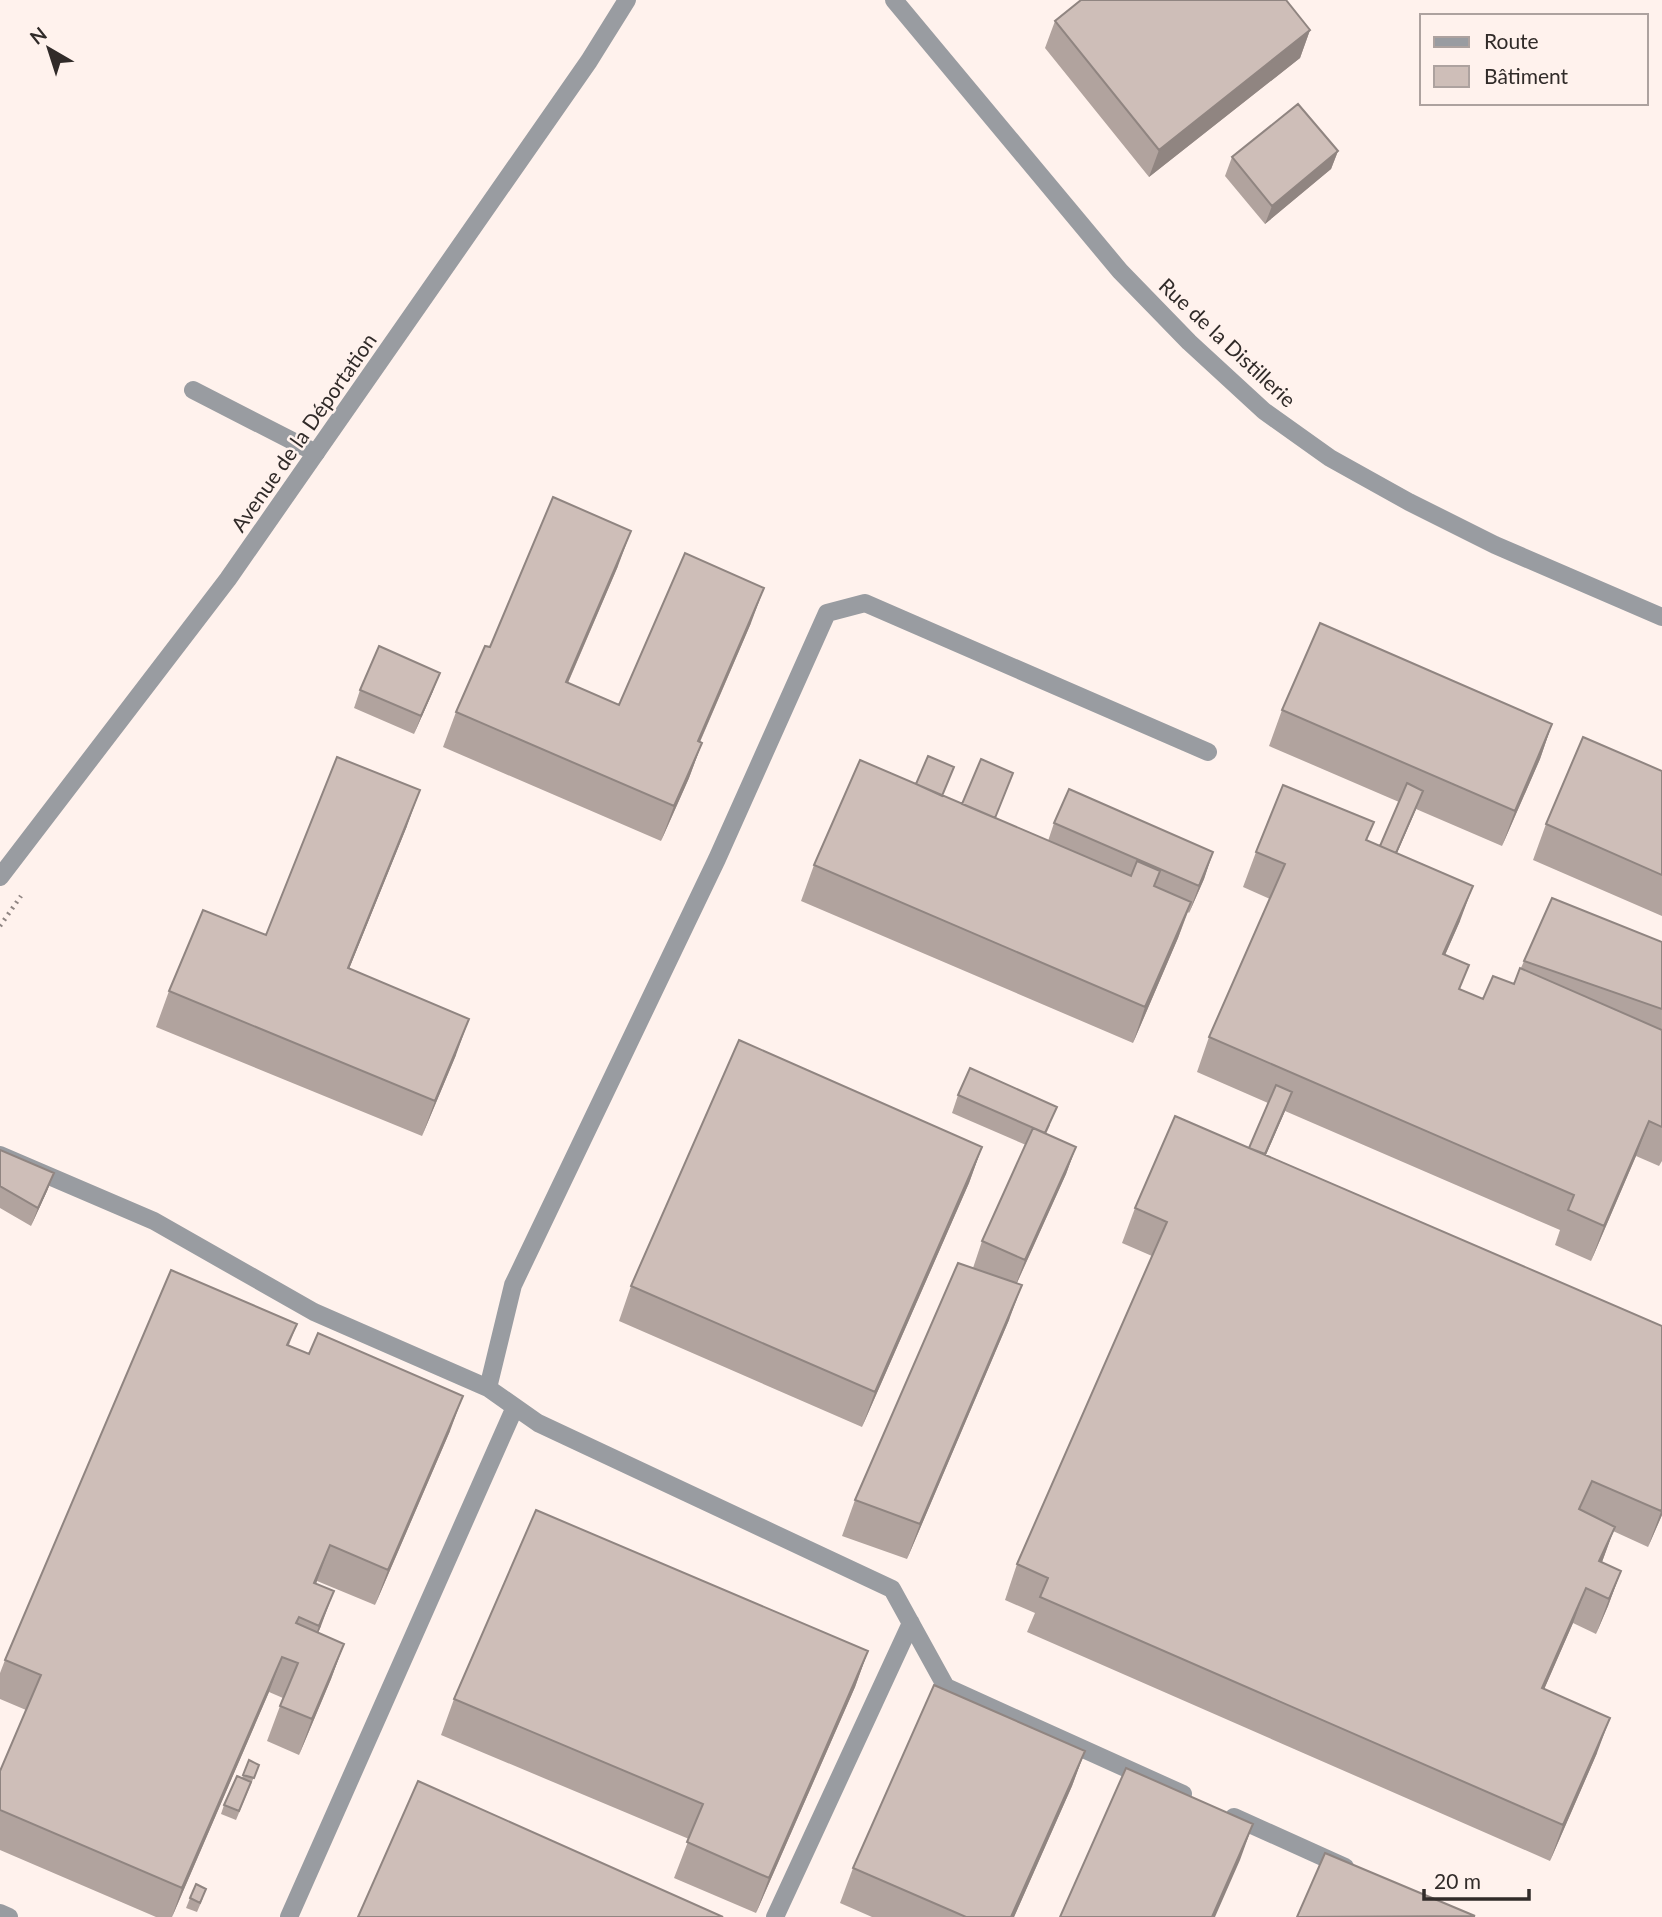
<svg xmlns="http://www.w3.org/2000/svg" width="1662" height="1917" font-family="Lato,sans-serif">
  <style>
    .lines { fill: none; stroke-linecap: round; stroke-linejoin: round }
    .path { stroke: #8f8582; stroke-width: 4.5; stroke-dasharray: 2 5; stroke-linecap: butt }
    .lane { stroke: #999ca1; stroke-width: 18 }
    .street { stroke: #999ca1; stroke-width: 18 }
    .wall { fill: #b1a39e }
    .shaded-wall { fill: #908581 }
    .building { fill: #cebeb8; stroke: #908581; stroke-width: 2 }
    .labels { text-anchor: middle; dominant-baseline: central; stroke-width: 5; stroke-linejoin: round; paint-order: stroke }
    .street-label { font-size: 21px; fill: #312b29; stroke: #fff2ed }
  </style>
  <rect width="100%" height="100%" fill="#fff2ed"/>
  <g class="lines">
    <path class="path" d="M0,926L21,896"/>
    <path class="lane" d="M193,390L316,453
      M0,1155L154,1221L314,1312L488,1388L538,1423L892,1589L946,1687L1183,1794
      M488,1388L513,1285L717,859L827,613L865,603L1208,752
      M1234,1817L1345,1867
      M0,1913L9,1917
      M289,1917L515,1407
      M775,1917L911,1623"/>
    <path class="street" d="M894,0L1120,271L1189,342L1264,411L1330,458L1409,502L1495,545L1662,617
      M0,877L228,579L589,61L627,0"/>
  </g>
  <path class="wall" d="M1055,21L1310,30L1300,58L1149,177L1045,48Z
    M1338,151L1331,169L1265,224L1225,176L1232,157Z
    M618,566L568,683L619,705L751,623L700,742L702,743L689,778L661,841L443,747L456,712L490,647Z
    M360,690L433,691L414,734L354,708Z
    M1282,710L1552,724L1540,759L1502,846L1416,809L1397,853L1460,921L1445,955L1460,989L1483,999L1514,984L1524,961L1662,942V1161L1659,1166L1636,1156L1591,1261L1555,1245L1560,1230L1285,1111L1266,1155L1662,1326V1515L1648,1547L1613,1531L1602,1562L1621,1571L1608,1606L1596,1634L1573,1623L1544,1689L1597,1753L1550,1861L1027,1632L1035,1613L1005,1600L1017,1564L1152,1256L1122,1243L1135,1208L1249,1148L1268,1103L1197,1072L1209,1037L1270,899L1243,887L1256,852L1367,840L1380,846L1399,802L1269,746Z
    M1662,771V916L1533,860L1546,824Z
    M1013,773L995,818L1048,841L1054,823L1213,852L1204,879L1189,913L1188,912L1178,938L1133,1043L801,901L814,865L943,796L962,804Z
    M407,826L349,969L456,1055L422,1136L156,1027L169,991L266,935Z
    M958,1095L1050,1125L1046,1134L1076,1147L1066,1174L1017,1283L1009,1320L907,1559L842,1536L855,1500L973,1268L982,1241L1026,1145L952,1113Z
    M982,1147L969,1183L862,1427L619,1321L631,1286Z
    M0,1150L54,1173L47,1191L31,1226L0,1208Z
    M297,1324L289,1345L450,1431L375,1605L317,1581L316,1584L321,1626L318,1633L344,1644L331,1679L299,1755L267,1741L283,1698L269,1692L172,1917H156L0,1850V1771L26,1710L0,1699V1673L5,1660Z
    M868,1651L855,1687L756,1913L674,1878L689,1839L441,1735L454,1699Z
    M1085,1751L1072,1786L1014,1917H872L840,1903L853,1868Z
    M249,1760L259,1765L236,1820L221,1814L224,1805L242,1778Z
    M190,1898H203L197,1912L186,1908Z"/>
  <path class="shaded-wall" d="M1310,30L1300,58L1149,177L1159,150Z
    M1338,151L1331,169L1265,224L1272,206Z
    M631,531L618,566L553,717L566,682Z
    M764,588L751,623L685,776L698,741Z
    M440,673L433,691L414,734L421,716Z
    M1552,724L1540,759L1502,846L1515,811Z
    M702,743L689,778L661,841L674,806Z
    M420,790L407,826L335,1003L348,968Z
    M1423,791L1416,809L1382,887L1389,869Z
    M1213,852L1204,879L1189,913L1199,886Z
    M1473,886L1460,921L1430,989L1443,954Z
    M1191,902L1178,938L1133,1043L1145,1007Z
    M469,1019L456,1055L422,1136L435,1101Z
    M1292,1092L1285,1111L1251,1189L1258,1171Z
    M1649,1121L1636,1156L1591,1261L1604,1226Z
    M982,1147L969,1183L862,1427L875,1392Z
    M1076,1147L1066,1174L1015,1287L1025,1260Z
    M54,1173L47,1191L31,1226L38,1208Z
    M1022,1285L1009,1320L907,1559L920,1524Z
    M463,1396L450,1431L375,1605L388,1570Z
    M1662,1509V1515L1648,1547Z
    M1615,1527L1602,1562L1599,1561Z
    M330,1545L317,1581L301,1618L314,1583Z
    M1621,1571L1608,1606L1596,1634L1609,1599Z
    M1586,1588L1573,1623L1529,1724L1542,1688Z
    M334,1591L321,1626L306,1661L319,1626Z
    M344,1644L331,1679L299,1755L312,1719Z
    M868,1651L855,1687L756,1913L769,1878Z
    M282,1657L269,1692L172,1917L182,1888Z
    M1610,1718L1597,1753L1550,1861L1563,1825Z
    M1085,1751L1072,1786L1014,1917H1011Z
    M1253,1824L1240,1860L1215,1917H1212Z"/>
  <path class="building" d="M1081,0H1286L1310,30L1159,150L1055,21Z
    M1298,104L1338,151L1272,206L1232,157Z
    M553,497L631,531L566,682L619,705L685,553L764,588L698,741L702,743L674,806L456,712L485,646L490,647Z
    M1320,623L1552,724L1515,811L1282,710Z
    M379,646L440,673L421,716L360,690Z
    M1583,737L1662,771V875L1546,824Z
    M928,756L954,767L942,796L916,784Z
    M337,757L420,790L348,968L469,1019L435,1101L169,991L203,910L266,935Z
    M981,759L1013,773L995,818L962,804Z
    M860,760L1131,876L1137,861L1160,871L1154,886L1191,902L1145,1007L814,865Z
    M1407,783L1423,791L1396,853L1380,846Z
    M1283,785L1374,822L1366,840L1473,886L1443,954L1469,965L1459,989L1483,999L1493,976L1514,984L1520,968L1662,1030V1127L1649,1121L1604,1226L1568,1210L1574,1195L1209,1037L1285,864L1256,852Z
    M1069,789L1213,852L1199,886L1054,823Z
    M1552,898L1662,942V1009L1524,961Z
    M739,1040L982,1147L875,1392L631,1286Z
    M970,1068L1057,1107L1045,1133L958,1095Z
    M1276,1085L1292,1092L1265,1154L1249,1148Z
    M1175,1116L1662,1326V1509L1661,1511L1592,1481L1579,1509L1615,1527L1599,1561L1621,1571L1609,1599L1586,1588L1542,1688L1610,1718L1563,1825L1040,1597L1048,1578L1017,1564L1167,1222L1135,1208Z
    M1033,1128L1076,1147L1025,1260L982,1241Z
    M0,1150L54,1173L38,1208L0,1186Z
    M958,1263L1022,1285L920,1524L855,1500Z
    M171,1270L297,1324L287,1345L309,1354L318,1333L463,1396L388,1570L330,1545L314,1583L334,1591L319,1626L299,1617L296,1623L344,1644L312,1719L280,1706L298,1663L282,1657L182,1888L0,1810V1771L41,1675L5,1660Z
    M536,1510L868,1651L769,1878L687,1842L703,1804L454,1699Z
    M934,1685L1085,1751L1011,1917H966L853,1868Z
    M249,1760L259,1765L254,1778L243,1775Z
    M1126,1768L1253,1824L1212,1917H1060Z
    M237,1776L251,1782L239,1811L224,1805Z
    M418,1781L723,1917H358Z
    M1325,1853L1475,1916L1297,1917Z
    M196,1884L206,1889L200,1903L190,1898Z"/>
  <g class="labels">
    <g class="street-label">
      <text transform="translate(1228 342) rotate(43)">Rue de la Distillerie</text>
      <text transform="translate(303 432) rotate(-55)">Avenue de la Déportation</text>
    </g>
  </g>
  <rect x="1420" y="14" width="228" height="91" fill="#fff2ed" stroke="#ada29f" stroke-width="2"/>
  <rect x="1434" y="37" width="35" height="10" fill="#999ca1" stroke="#ada29f" stroke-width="2"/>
  <text x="1484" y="49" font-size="21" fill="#312b29">Route</text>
  <rect x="1434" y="66" width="35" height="21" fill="#cebeb8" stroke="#ada29f" stroke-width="2"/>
  <text x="1484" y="84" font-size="21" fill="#312b29">Bâtiment</text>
  <g transform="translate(49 49) rotate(321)" stroke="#fff2ed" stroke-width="5" paint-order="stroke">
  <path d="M0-5L12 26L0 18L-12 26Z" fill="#312b29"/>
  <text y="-10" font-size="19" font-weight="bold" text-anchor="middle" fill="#312b29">N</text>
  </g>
  <path d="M1424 1889v10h105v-10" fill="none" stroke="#312b29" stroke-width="3.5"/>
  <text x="1434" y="1889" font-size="21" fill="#312b29" stroke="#fff2ed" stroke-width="5" paint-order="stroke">20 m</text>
</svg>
